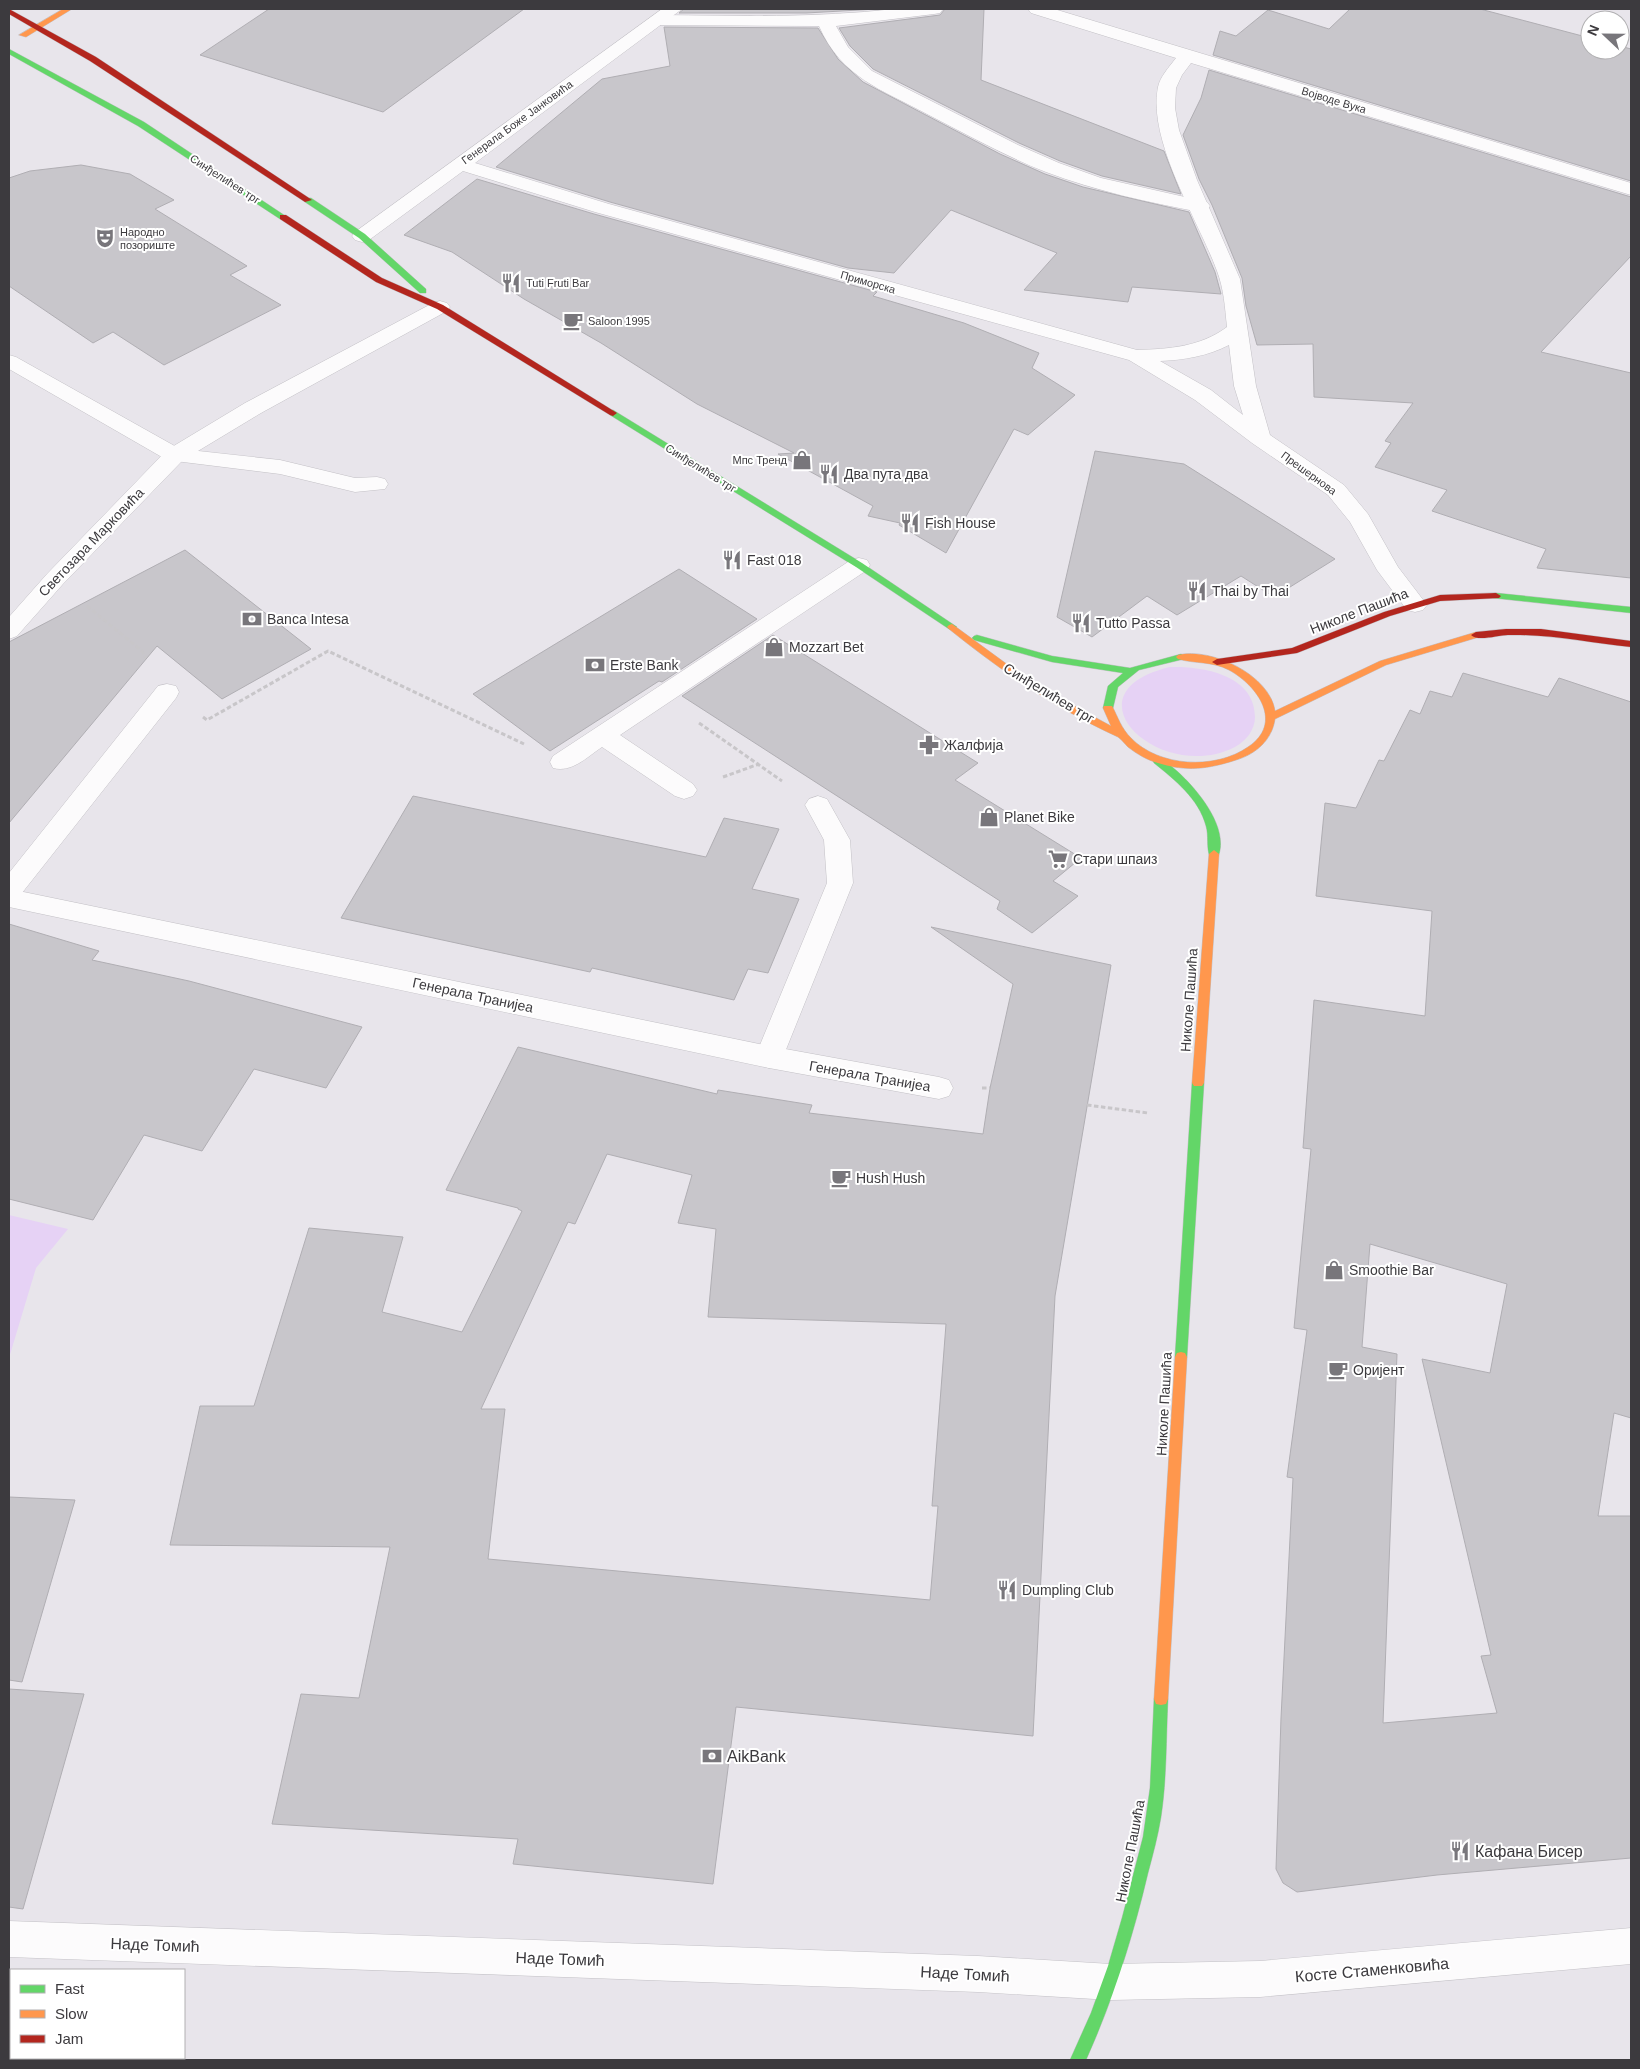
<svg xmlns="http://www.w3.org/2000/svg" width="1640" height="2069" font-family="Helvetica,sans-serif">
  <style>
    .green { fill: #e6d2f5 }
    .building { fill: #c8c6cb; stroke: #b0aeb3; fill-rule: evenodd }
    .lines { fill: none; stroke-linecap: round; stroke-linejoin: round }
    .lane-casing { stroke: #c3c1c6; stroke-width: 1 }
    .street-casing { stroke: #c3c1c6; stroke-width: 1 }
    .fast-casing { stroke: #c3c1c6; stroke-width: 1 }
    .slow-casing { stroke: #c3c1c6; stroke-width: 1 }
    .jam-casing { stroke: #c3c1c6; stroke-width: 1 }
    .path { stroke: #c8c6c9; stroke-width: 3; stroke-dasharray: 4.5 2.5; stroke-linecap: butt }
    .lane { fill: #fcfbfc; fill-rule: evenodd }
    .street { fill: #fcfbfc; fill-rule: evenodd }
    .fast { fill: #63d668; fill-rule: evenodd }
    .slow { fill: #ff974d; fill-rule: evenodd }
    .jam { fill: #b3261e; fill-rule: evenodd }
    .labels { text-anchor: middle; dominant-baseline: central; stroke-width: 4; stroke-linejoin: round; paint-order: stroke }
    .far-street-label { font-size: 11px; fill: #3c3a3e; stroke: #fff }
    .far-poi-label { font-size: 11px; fill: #3c3a3e; stroke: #fff; text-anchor: start }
    .poi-label { font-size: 14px; fill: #3c3a3e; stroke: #fff; text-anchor: start }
    .street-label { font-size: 14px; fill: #3c3a3e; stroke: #fff }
    .near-poi-label { font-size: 16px; fill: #3c3a3e; stroke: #fff; text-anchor: start }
    .near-street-label { font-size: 16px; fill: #3c3a3e; stroke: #fff }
  </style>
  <rect width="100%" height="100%" fill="#e8e5eb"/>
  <path class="green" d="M1170,667C1203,666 1255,675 1255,717C1255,730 1246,741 1235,747C1161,785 1061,693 1170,667Z
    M9,1215L68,1229L36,1268L9,1358Z"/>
  <path class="building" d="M269,9H524L383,112L200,55Z
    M684,9H877L806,13H679Z
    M945,9H984L981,80L1164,151L1181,194L1102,176L1060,161L1019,143L873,69L850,46L839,28L940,15Z
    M1350,9H1480L1590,38V50H1620V46L1631,49V181L1213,55L1220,31L1236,36L1268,10L1329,29Z
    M664,27L818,28L838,59L863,82L1000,154L1045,174L1083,187L1189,212L1215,272L1221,294L1132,287L1128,302L1024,290L1057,253L951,210L894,273L848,268L610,202L496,167L602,79L670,66Z
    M1209,70L1631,197V256L1541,352L1631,373V578L1537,568L1546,549L1432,511L1447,490L1375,467L1391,443L1385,441L1413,403L1314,397L1313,344L1257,345L1246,306L1242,278L1212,205L1199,179L1183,135L1201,98Z
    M81,165L130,174L174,200L155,209L247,266L230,275L281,305L164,365L113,332L93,343L9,286V178L30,171Z
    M477,179L594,214L877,292L873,296L964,323L1039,353L1032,368L1075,395L1028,435L1014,429L946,553L899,525L900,523L868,516L873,506L778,454L794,453L697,404L601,343L524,299L452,252L404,235Z
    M1095,451L1184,464L1335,559L1274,597L1241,576L1177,615L1147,596L1092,637L1057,617Z
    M185,550L311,649L222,699L157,646L9,823V642Z
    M679,569L757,619L662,682L659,681L550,751L473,694Z
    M773,635L978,763L955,780L1081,858L1053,881L1078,896L1032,933L997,909L1000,901L682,696Z
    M1463,673L1548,697L1559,678L1631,702V1418L1614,1413L1598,1516H1631V1858L1437,1875L1297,1892L1283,1883L1276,1869L1281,1718L1293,1478L1287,1477L1307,1330L1294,1328L1311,1149L1303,1148L1314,1000L1425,1016L1432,911L1316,896L1325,803L1356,808L1379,760L1384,761L1410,710L1420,714L1430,691L1452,697ZM1370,1244L1507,1284L1490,1373L1422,1359L1491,1655L1481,1656L1497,1713L1383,1723L1397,1354L1362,1347Z
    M413,796L706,857L724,818L779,829L752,889L799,899L768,973L748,969L734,1000L592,968L590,972L341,918Z
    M9,924L99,951L92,960L189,981L362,1027L326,1088L254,1069L202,1151L144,1135L93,1220L9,1199Z
    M931,927L1111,965L1055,1296L1033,1736L736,1707L713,1884L513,1864L518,1839L272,1824L301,1694L359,1698L390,1547L170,1545L200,1406H254L309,1228L403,1237L382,1312L462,1332L522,1211L518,1209V1208L446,1190L518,1047L717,1094L718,1090L812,1105L809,1113L983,1134L990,1088L1013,984ZM607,1154L692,1175L678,1223L716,1229L708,1317L946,1324L932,1506H938L930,1600L488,1559L505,1409H481L568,1222L575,1224Z
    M9,1497L75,1500L22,1682L9,1680Z
    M9,1689L84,1694L23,1909L9,1907Z"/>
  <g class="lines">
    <defs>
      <path id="lane" d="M894,9H943L940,13L934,14L836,26L848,47L872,71L1018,145L1059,163L1101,178L1207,202L1210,206L1207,210L1200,212C1148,202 1096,191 1046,172C1005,156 966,134 927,114C881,89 842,78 819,26L659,25L653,24L650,20L653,16L659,15C738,16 815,18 894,9Z
        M9,355L16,357L180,449L280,460L355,478L377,477L385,479L388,484L385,489L355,492L280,474L167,460L9,369Z
        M859,558L867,560L870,565L867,570L620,735L693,784L697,790L693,796L684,799L675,796L602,747C587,757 572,773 553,768L550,762L553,756L851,560Z
        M167,684L176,686L179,692L176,698L18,898L9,900V873L158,686Z
        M818,796L827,799L850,840L853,883L783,1057L779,1064L769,1068L759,1064L755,1057L827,883L824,840L805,805L809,799Z"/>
      <path id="street" d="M662,9H682L475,163L609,204L1137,350C1169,349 1200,347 1227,327C1225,308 1224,289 1217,271C1199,221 1147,141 1158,87C1160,77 1169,67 1176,58L1031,13L1028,9H1054L1631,183V195L1191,63L1182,75L1176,88L1175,108L1179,130L1197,180L1240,279L1256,386L1270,435L1344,485L1368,514L1398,567L1427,605L1423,610L1415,612L1407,610L1377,570L1350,522L1328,495L1252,443L1195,400L1129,360L595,212L463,171L369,240L362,242L355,240L352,236L355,232ZM1229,345L1234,386L1243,415L1211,390L1160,361C1184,360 1208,356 1229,345Z
        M440,301L447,303L450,307L447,311L261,413L183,460L63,584L17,636L9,639V617L47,574L167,450L245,403L433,303Z
        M9,889L769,1046L939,1077L949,1080L953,1088L949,1096L939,1099L769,1068L9,907Z
        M9,1921L978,1956L1111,1964L1260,1961L1631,1928V1964L1260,1997L1111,2000L978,1992L9,1957Z"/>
      <path id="fast" d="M9,49L144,122L287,217L280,219L138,126L9,54Z
        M305,198H311L365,234L426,289V293H420L359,238L305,202Z
        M613,410L862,563L957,627L952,630L949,629L856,567L610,415L609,413Z
        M1496,593L1631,607V613L1493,598V594Z
        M977,635L1052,656L1130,668L1181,654L1186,657L1184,659L1139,670L1118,687L1113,708L1108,711L1103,708L1108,686L1123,673L1052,662L974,640L972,638L974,636Z
        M1158,758C1165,760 1171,766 1177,771C1197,789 1230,828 1218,857H1210C1206,848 1209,836 1206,826C1199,799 1175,780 1154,763L1153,761Z
        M1198,1079L1202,1080L1204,1083L1187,1357L1185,1361L1181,1362L1177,1361L1175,1357L1192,1083L1194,1080Z
        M1161,1693L1166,1694L1168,1699C1166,1738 1167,1778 1161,1817C1158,1836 1153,1854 1148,1873C1133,1937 1113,2000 1086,2060H1070L1091,2013L1108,1966L1122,1918L1143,1837L1150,1788L1154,1699L1156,1694Z"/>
      <path id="slow" d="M63,9H72L26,37L19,35Z
        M952,624L1034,684L1111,726L1103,708L1104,706H1112C1118,717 1121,728 1131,738C1159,767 1215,770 1248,747C1284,723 1258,686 1229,670C1212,661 1195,664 1178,659L1176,657L1178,655C1211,647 1270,675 1275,711L1380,661L1476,632L1481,635L1479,637L1386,665L1275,719C1272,740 1256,754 1236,760C1208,769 1187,772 1158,763C1147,760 1137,754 1128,747C1125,744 1121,739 1118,737C1057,709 1001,671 949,629L947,627L949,625Z
        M1214,850L1219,854L1204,1083L1202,1086H1194L1192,1083L1209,854Z
        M1181,1352L1185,1353L1187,1357L1168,1699L1166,1704L1161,1705L1156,1704L1154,1699L1175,1357L1177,1353Z"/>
      <path id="jam" d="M9,9L96,57L312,200L305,202L90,61L9,14Z
        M280,215H286L382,278L443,305L617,413L613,416L610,415L437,309L376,282L280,219Z
        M1496,593L1501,596L1499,598L1440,601L1390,616L1297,653L1217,665L1212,662L1217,659L1292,648L1384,612L1440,595Z
        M1506,629H1541L1631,641V647C1590,643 1550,634 1508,635C1498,635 1478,642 1471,635L1476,632Z"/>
    </defs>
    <use href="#lane" class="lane-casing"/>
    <use href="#street" class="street-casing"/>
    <use href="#fast" class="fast-casing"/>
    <use href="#slow" class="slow-casing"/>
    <use href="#jam" class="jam-casing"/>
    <path class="path" d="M87,606L142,651L146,658
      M203,717L207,720L328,651L524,744
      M699,723L782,781
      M723,777L759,764
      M982,1088H990
      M1087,1105L1148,1113"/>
    <use href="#lane" class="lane"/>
    <use href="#street" class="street"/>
    <use href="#fast" class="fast"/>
    <use href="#slow" class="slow"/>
    <use href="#jam" class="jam"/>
  </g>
  <defs>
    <symbol id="theatre-bare" viewBox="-9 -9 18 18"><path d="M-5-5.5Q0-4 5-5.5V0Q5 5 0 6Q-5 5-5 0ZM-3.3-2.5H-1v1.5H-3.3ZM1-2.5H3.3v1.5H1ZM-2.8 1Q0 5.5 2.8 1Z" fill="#78767b" stroke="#fff" stroke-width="2.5" paint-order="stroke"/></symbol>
    <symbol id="restaurant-bare" viewBox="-9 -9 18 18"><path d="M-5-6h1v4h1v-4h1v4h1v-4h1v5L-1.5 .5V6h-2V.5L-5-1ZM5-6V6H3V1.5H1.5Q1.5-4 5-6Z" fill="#78767b" stroke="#fff" stroke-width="2.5" paint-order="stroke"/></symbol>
    <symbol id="cafe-bare" viewBox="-9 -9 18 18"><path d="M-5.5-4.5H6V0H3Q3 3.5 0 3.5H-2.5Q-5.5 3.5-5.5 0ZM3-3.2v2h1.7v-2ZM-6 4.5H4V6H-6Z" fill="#78767b" stroke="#fff" stroke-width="2.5" paint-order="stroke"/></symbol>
    <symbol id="shop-bare" viewBox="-9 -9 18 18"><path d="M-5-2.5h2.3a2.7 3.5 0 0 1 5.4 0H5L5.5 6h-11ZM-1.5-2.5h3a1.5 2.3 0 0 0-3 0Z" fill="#78767b" stroke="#fff" stroke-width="2.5" paint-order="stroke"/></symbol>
    <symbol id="bank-bare" viewBox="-9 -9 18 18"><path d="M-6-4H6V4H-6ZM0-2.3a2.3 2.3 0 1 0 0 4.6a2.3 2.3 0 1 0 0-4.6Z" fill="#78767b" stroke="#fff" stroke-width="2.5" paint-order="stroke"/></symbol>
    <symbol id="pharmacy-bare" viewBox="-9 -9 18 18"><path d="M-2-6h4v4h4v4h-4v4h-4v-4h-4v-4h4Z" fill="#78767b" stroke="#fff" stroke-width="2.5" paint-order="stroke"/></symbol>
    <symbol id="supermarket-bare" viewBox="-9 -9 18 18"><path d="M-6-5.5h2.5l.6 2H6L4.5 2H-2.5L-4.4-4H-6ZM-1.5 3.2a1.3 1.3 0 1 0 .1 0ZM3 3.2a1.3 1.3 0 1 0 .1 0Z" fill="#78767b" stroke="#fff" stroke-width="2.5" paint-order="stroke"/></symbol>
  </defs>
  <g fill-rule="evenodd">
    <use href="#theatre-bare" x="91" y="224" width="28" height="28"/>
    <use href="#restaurant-bare" x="497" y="269" width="28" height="28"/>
    <use href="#cafe-bare" x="559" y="307" width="28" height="28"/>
    <use href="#shop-bare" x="788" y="446" width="28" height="28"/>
    <use href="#restaurant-bare" x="815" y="460" width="28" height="28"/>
    <use href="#restaurant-bare" x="896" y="509" width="28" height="28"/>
    <use href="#restaurant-bare" x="718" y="546" width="28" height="28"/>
    <use href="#restaurant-bare" x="1183" y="577" width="28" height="28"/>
    <use href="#bank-bare" x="238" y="605" width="28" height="28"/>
    <use href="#restaurant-bare" x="1067" y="609" width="28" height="28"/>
    <use href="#shop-bare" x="760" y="633" width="28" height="28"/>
    <use href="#bank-bare" x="581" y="651" width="28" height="28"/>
    <use href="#pharmacy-bare" x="915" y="731" width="28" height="28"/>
    <use href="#shop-bare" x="975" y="803" width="28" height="28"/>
    <use href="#supermarket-bare" x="1044" y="845" width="28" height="28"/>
    <use href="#cafe-bare" x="827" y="1164" width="28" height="28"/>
    <use href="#shop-bare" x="1320" y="1256" width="28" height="28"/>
    <use href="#cafe-bare" x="1324" y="1356" width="28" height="28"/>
    <use href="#restaurant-bare" x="993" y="1576" width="28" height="28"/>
    <use href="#bank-bare" x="698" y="1742" width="28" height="28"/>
    <use href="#restaurant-bare" x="1446" y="1837" width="28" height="28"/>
  </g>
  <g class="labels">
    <g class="far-street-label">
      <text transform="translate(1334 100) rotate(17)">Војводе Вука</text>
      <text transform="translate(517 122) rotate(-36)">Генерала Боже Јанковића</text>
      <text transform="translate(225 179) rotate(33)">Синђелићев трг</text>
      <text transform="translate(868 282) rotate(16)">Приморска</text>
      <text transform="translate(701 468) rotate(32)">Синђелићев трг</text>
      <text transform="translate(1309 473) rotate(36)">Прешернова</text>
    </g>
    <g class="far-poi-label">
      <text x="120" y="232">Народно<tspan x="120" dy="13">позориште</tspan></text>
      <text x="526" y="283">Tuti Fruti Bar</text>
      <text x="588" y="321">Saloon 1995</text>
      <text x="787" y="460" text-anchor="end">Мпс Тренд</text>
    </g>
    <g class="poi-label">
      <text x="844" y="474">Два пута два</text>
      <text x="925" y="523">Fish House</text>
      <text x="747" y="560">Fast 018</text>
      <text x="1212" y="591">Thai by Thai</text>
      <text x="267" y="619">Banca Intesa</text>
      <text x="1096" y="623">Tutto Passa</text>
      <text x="789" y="647">Mozzart Bet</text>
      <text x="610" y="665">Erste Bank</text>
      <text x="944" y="745">Жалфија</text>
      <text x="1004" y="817">Planet Bike</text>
      <text x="1073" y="859">Стари шпаиз</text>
      <text x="856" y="1178">Hush Hush</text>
      <text x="1349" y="1270">Smoothie Bar</text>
      <text x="1353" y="1370">Оријент</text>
      <text x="1022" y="1590">Dumpling Club</text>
    </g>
    <g class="street-label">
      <text transform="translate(91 542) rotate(-46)">Светозара Марковића</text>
      <text transform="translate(1359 611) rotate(-21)">Николе Пашића</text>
      <text transform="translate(1049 693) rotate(31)">Синђелићев трг</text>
      <text transform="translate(473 995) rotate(12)">Генерала Транијеа</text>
      <text transform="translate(1189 1000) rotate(-86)">Николе Пашића</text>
      <text transform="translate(870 1076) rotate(10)">Генерала Транијеа</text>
      <text transform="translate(1164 1404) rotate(-87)">Николе Пашића</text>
      <text transform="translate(1130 1851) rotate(-79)">Николе Пашића</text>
    </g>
    <g class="near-poi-label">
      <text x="727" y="1756">AikBank</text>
      <text x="1475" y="1851">Кафана Бисер</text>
    </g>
    <g class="near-street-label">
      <text transform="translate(155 1945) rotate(2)">Наде Томић</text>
      <text transform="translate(560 1959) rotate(2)">Наде Томић</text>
      <text transform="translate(1372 1970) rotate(-5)">Косте Стаменковића</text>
      <text transform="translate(965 1974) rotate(3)">Наде Томић</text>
    </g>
  </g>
  <rect width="1640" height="2069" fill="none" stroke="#3c3a3e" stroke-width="20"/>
  <rect x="10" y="1969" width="175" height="90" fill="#ffffff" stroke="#b1b0b2"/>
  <rect x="20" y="1985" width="25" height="8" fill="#63d668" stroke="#b1b0b2"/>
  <text x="55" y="1994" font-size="15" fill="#3c3a3e">Fast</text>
  <rect x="20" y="2010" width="25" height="8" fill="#ff974d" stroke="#b1b0b2"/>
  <text x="55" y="2019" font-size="15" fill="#3c3a3e">Slow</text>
  <rect x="20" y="2035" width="25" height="8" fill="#b3261e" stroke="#b1b0b2"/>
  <text x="55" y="2044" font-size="15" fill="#3c3a3e">Jam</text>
  <g transform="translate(1605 35) rotate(292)"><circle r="24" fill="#ffffff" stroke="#b1b0b2"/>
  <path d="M0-4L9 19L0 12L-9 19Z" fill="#78767b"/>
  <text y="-8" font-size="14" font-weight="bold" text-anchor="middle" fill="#3c3a3e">N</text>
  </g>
</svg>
